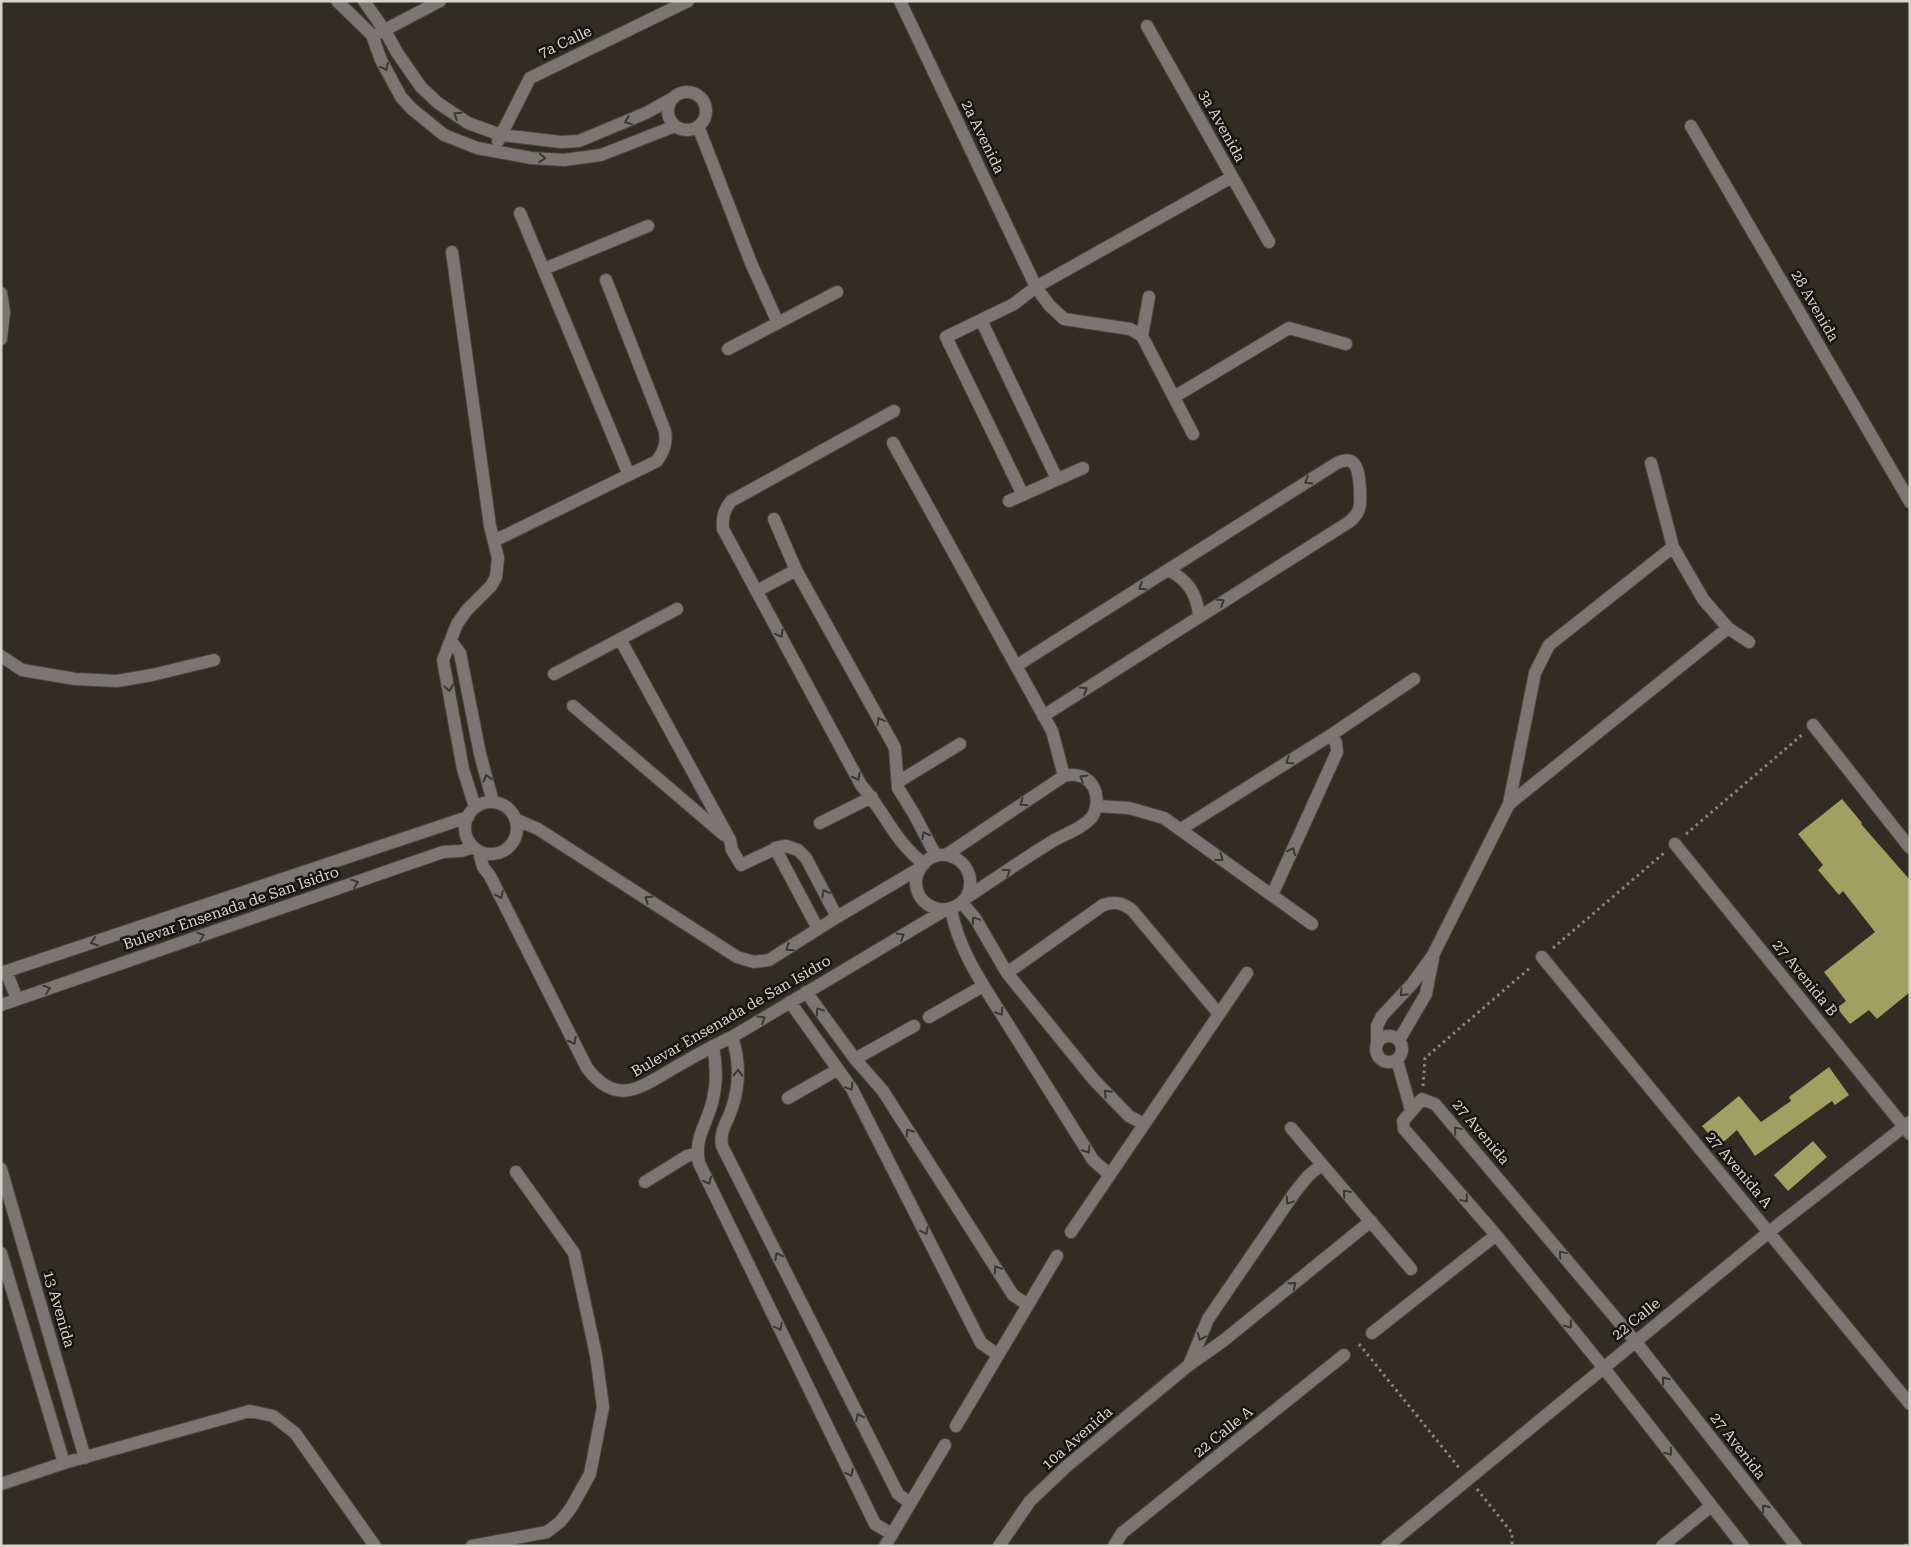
<svg xmlns="http://www.w3.org/2000/svg" width="1911" height="1547" font-family="'Roboto Serif',serif">
  <style>
    .building { fill: #a1a062 }
    .lines { fill: none; stroke-linecap: round; stroke-linejoin: round }
    .minor-casing { stroke: #4b4840; stroke-width: 14 }
    .path { stroke: #8a8780; stroke-width: 3; stroke-dasharray: 2.5 4; stroke-linecap: butt }
    .minor { stroke: #7b7673; stroke-width: 12 }
    .oneway { stroke: #3a3734 }
    .labels { text-anchor: middle; dominant-baseline: central; stroke-width: 5; stroke-linejoin: round; paint-order: stroke }
    .street-label { font-size: 15px; fill: #d6d3ce; stroke: #171512 }
  </style>
  <rect width="100%" height="100%" fill="#312d25"/>
  <path class="building" d="M1842,799L1862,823L1861,824L1910,880V992L1877,1019L1869,1010L1850,1024L1837,1008L1846,1001L1824,972L1875,932L1843,891L1839,895L1818,870L1823,865L1798,834Z
    M1829,1067L1849,1095L1835,1105L1832,1101L1755,1156L1737,1130L1719,1146L1702,1126L1739,1096L1761,1122L1791,1101L1789,1097Z
    M1813,1141L1827,1157L1788,1191L1774,1175Z"/>
  <g class="lines">
    <defs>
      <path id="minor" d="M337,1L372,35L381,60L401,97L412,109L444,135L462,142L477,148L531,158L564,160L601,155L675,126
        M364,1L385,31L398,54L421,87L438,103L468,123L501,135L561,142L579,141L646,113L671,99
        M900,1L1036,287L1049,305L1064,319L1130,329L1142,336L1193,434
        M1147,26L1269,242
        M379,33L440,1
        M668 111a19 19 0 1 1 38 0a19 19 0 1 1-38 0Z
        M698,126L751,263L778,323
        M1691,126L1910,502
        M498,141L530,78L688,1
        M520,213L629,475
        M452,252L490,526L498,558L496,577L491,586L467,610L457,624L443,660L463,769L475,807
        M544,269L648,226
        M1,293L4,312L1,339
        M981,320L1057,479
        M1142,336L1149,297
        M728,349L837,292
        M1174,397L1289,328L1346,344
        M894,411L731,501C724,510 722,517 723,529L861,785C885,812 894,841 924,864
        M893,443L1052,731L1064,776
        M1651,463L1673,547L1703,599L1728,628L1749,642
        M1023,495L946,337L1014,304L1036,287L1232,177
        M1009,501L1083,468
        M774,519L796,570L895,748L898,788L914,814L936,856
        M494,541L657,461C664,451 667,443 665,431L606,280
        M1168,570C1188,580 1197,594 1199,616
        M757,591L796,570
        M620,639L730,840L732,850L741,865L779,847L786,846L798,850L806,858L837,917
        M451,641L460,653L480,754L493,802
        M1,656L22,670L75,679L117,681L152,675L214,660
        M1016,666L1337,463C1358,453 1359,474 1360,489C1360,496 1361,503 1359,509C1357,515 1354,518 1349,522L1043,716
        M554,674L677,609
        M573,706L724,835
        M1813,725L1910,848
        M898,782L960,744
        M465 828a26 26 0 1 1 52 0a26 26 0 1 1-52 0Z
        M1509,804L1535,673L1549,645L1673,547
        M1096,806L1129,808L1164,818L1312,924
        M517,820L538,829L737,957L754,962L769,960L837,917L920,868
        M820,823L872,797
        M1181,829L1331,735L1414,679
        M1675,844L1910,1134
        M775,848L818,929
        M479,852L483,867L490,876L587,1068C617,1107 640,1088 674,1068C693,1057 712,1046 732,1037L945,910
        M946,855L1064,776C1073,774 1081,774 1089,781C1098,790 1099,806 1092,817C1083,828 1065,834 1053,841C1023,859 995,879 966,898C942,926 902,897 921,867C940,838 984,865 966,898
        M1272,895L1337,752L1336,743L1331,735
        M962,903L975,918L1007,973L1094,1080L1129,1116L1144,1124
        M951,909C959,954 988,992 1012,1031C1039,1074 1066,1117 1093,1160L1110,1175
        M1542,957L1910,1404
        M6,971L17,999
        M1,973L468,817
        M1007,973L1103,905C1115,901 1123,903 1132,910L1219,1014
        M806,992L855,1059L883,1091L1013,1295L1028,1305
        M790,1002L852,1089L981,1343L998,1355
        M1,1005L443,852L461,851L473,847
        M929,1017L983,986
        M1376 1049a13 13 0 1 1 26 0a13 13 0 1 1-26 0Z
        M732,1037C740,1061 740,1084 732,1108C728,1121 719,1131 722,1146L898,1494L910,1503
        M1399,1040L1426,994L1433,958
        M1377,1044V1026L1382,1016L1412,984L1433,955L1509,804L1728,628
        M713,1046C717,1066 717,1084 712,1103C706,1126 694,1138 699,1163L875,1524L892,1534
        M855,1059L914,1026
        M1397,1060L1411,1110
        M788,1098L837,1070
        M1291,1128L1411,1269
        M1321,1165L1308,1176L1295,1192L1208,1319L1189,1365L1223,1341L1371,1221
        M1,1169L85,1458
        M645,1182L687,1156L697,1154
        M1071,1232L1247,973
        M1,1253L64,1463
        M1372,1333L1496,1235
        M956,1426L1057,1256
        M1,1484L64,1463L250,1411L273,1416L295,1433L375,1546
        M472,1546L547,1532L560,1522L571,1508L590,1474L603,1407L596,1355L574,1253L516,1172
        M885,1546L945,1445
        M999,1546L1030,1501L1067,1466L1189,1365
        M1114,1546L1122,1533L1344,1355
        M1387,1546L1769,1232L1910,1122
        M1662,1546L1711,1506
        M1743,1546L1603,1367L1496,1235L1404,1129L1403,1121L1422,1099L1435,1104L1635,1341L1796,1546"/>
    </defs>
    <use href="#minor" class="minor-casing"/>
    <path class="path" d="M1686,834L1803,734
      M1553,948L1664,853
      M1423,1086L1425,1058L1531,967
      M1359,1344L1460,1469
      M1477,1489L1512,1533V1546
      M1905,1546L1910,1542"/>
    <use href="#minor" class="minor"/>
  </g>
  <defs><path id="oneway-chevron" d="M-2-3.5L2.5 0L-2 3.5" fill="none" stroke-width="1.6" stroke-linecap="round" stroke-linejoin="round" transform="scale(1.25)"/></defs>
  <g class="oneway">
    <use href="#oneway-chevron" transform="translate(385 67) rotate(64)"/>
    <use href="#oneway-chevron" transform="translate(457 115) rotate(-147)"/>
    <use href="#oneway-chevron" transform="translate(628 121) rotate(158)"/>
    <use href="#oneway-chevron" transform="translate(542 158) rotate(4)"/>
    <use href="#oneway-chevron" transform="translate(1308 481) rotate(148)"/>
    <use href="#oneway-chevron" transform="translate(1142 587) rotate(148)"/>
    <use href="#oneway-chevron" transform="translate(1221 602) rotate(-32)"/>
    <use href="#oneway-chevron" transform="translate(780 634) rotate(62)"/>
    <use href="#oneway-chevron" transform="translate(449 688) rotate(80)"/>
    <use href="#oneway-chevron" transform="translate(1084 690) rotate(-32)"/>
    <use href="#oneway-chevron" transform="translate(880 721) rotate(-119)"/>
    <use href="#oneway-chevron" transform="translate(1289 761) rotate(148)"/>
    <use href="#oneway-chevron" transform="translate(857 777) rotate(62)"/>
    <use href="#oneway-chevron" transform="translate(487 778) rotate(-105)"/>
    <use href="#oneway-chevron" transform="translate(1083 778) rotate(-150)"/>
    <use href="#oneway-chevron" transform="translate(1023 803) rotate(146)"/>
    <use href="#oneway-chevron" transform="translate(925 835) rotate(-117)"/>
    <use href="#oneway-chevron" transform="translate(1292 851) rotate(-65)"/>
    <use href="#oneway-chevron" transform="translate(1220 858) rotate(36)"/>
    <use href="#oneway-chevron" transform="translate(1007 872) rotate(-33)"/>
    <use href="#oneway-chevron" transform="translate(355 883) rotate(-19)"/>
    <use href="#oneway-chevron" transform="translate(825 893) rotate(-118)"/>
    <use href="#oneway-chevron" transform="translate(500 895) rotate(63)"/>
    <use href="#oneway-chevron" transform="translate(648 899) rotate(-147)"/>
    <use href="#oneway-chevron" transform="translate(975 920) rotate(-124)"/>
    <use href="#oneway-chevron" transform="translate(201 936) rotate(-19)"/>
    <use href="#oneway-chevron" transform="translate(901 936) rotate(-31)"/>
    <use href="#oneway-chevron" transform="translate(94 942) rotate(162)"/>
    <use href="#oneway-chevron" transform="translate(789 948) rotate(147)"/>
    <use href="#oneway-chevron" transform="translate(47 989) rotate(-19)"/>
    <use href="#oneway-chevron" transform="translate(1403 993) rotate(134)"/>
    <use href="#oneway-chevron" transform="translate(819 1011) rotate(-124)"/>
    <use href="#oneway-chevron" transform="translate(1000 1012) rotate(58)"/>
    <use href="#oneway-chevron" transform="translate(762 1019) rotate(-31)"/>
    <use href="#oneway-chevron" transform="translate(573 1041) rotate(63)"/>
    <use href="#oneway-chevron" transform="translate(738 1073) rotate(-89)"/>
    <use href="#oneway-chevron" transform="translate(850 1087) rotate(57)"/>
    <use href="#oneway-chevron" transform="translate(1107 1093) rotate(-134)"/>
    <use href="#oneway-chevron" transform="translate(1457 1130) rotate(-130)"/>
    <use href="#oneway-chevron" transform="translate(909 1132) rotate(-123)"/>
    <use href="#oneway-chevron" transform="translate(1087 1150) rotate(58)"/>
    <use href="#oneway-chevron" transform="translate(708 1181) rotate(64)"/>
    <use href="#oneway-chevron" transform="translate(1346 1193) rotate(-131)"/>
    <use href="#oneway-chevron" transform="translate(1465 1199) rotate(49)"/>
    <use href="#oneway-chevron" transform="translate(1289 1201) rotate(124)"/>
    <use href="#oneway-chevron" transform="translate(925 1231) rotate(63)"/>
    <use href="#oneway-chevron" transform="translate(1562 1254) rotate(-130)"/>
    <use href="#oneway-chevron" transform="translate(778 1256) rotate(-117)"/>
    <use href="#oneway-chevron" transform="translate(997 1269) rotate(-123)"/>
    <use href="#oneway-chevron" transform="translate(1293 1285) rotate(-39)"/>
    <use href="#oneway-chevron" transform="translate(1569 1325) rotate(51)"/>
    <use href="#oneway-chevron" transform="translate(779 1327) rotate(64)"/>
    <use href="#oneway-chevron" transform="translate(1201 1337) rotate(113)"/>
    <use href="#oneway-chevron" transform="translate(1665 1380) rotate(-128)"/>
    <use href="#oneway-chevron" transform="translate(859 1417) rotate(-117)"/>
    <use href="#oneway-chevron" transform="translate(1669 1452) rotate(52)"/>
    <use href="#oneway-chevron" transform="translate(850 1473) rotate(64)"/>
    <use href="#oneway-chevron" transform="translate(1765 1508) rotate(-129)"/>
  </g>
  <g class="labels">
    <g class="street-label">
      <text transform="translate(565 42) rotate(-25)">7a Calle</text>
      <text transform="translate(1222 126) rotate(61)">3a Avenida</text>
      <text transform="translate(983 137) rotate(64)">2a Avenida</text>
      <text transform="translate(1815 306) rotate(60)">28 Avenida</text>
      <text transform="translate(231 908) rotate(-19)">Bulevar Ensenada de San Isidro</text>
      <text transform="translate(1805 978) rotate(51)">27 Avenida B</text>
      <text transform="translate(731 1016) rotate(-30)">Bulevar Ensenada de San Isidro</text>
      <text transform="translate(1481 1132) rotate(50)">27 Avenida</text>
      <text transform="translate(1739 1170) rotate(50)">27 Avenida A</text>
      <text transform="translate(59 1309) rotate(74)">13 Avenida</text>
      <text transform="translate(1636 1319) rotate(-39)">22 Calle</text>
      <text transform="translate(1223 1432) rotate(-39)">22 Calle A</text>
      <text transform="translate(1077 1438) rotate(-41)">10a Avenida</text>
      <text transform="translate(1738 1446) rotate(52)">27 Avenida</text>
    </g>
  </g>
  <rect width="1911" height="1547" fill="none" stroke="#d6d3ce" stroke-width="5"/>
</svg>
